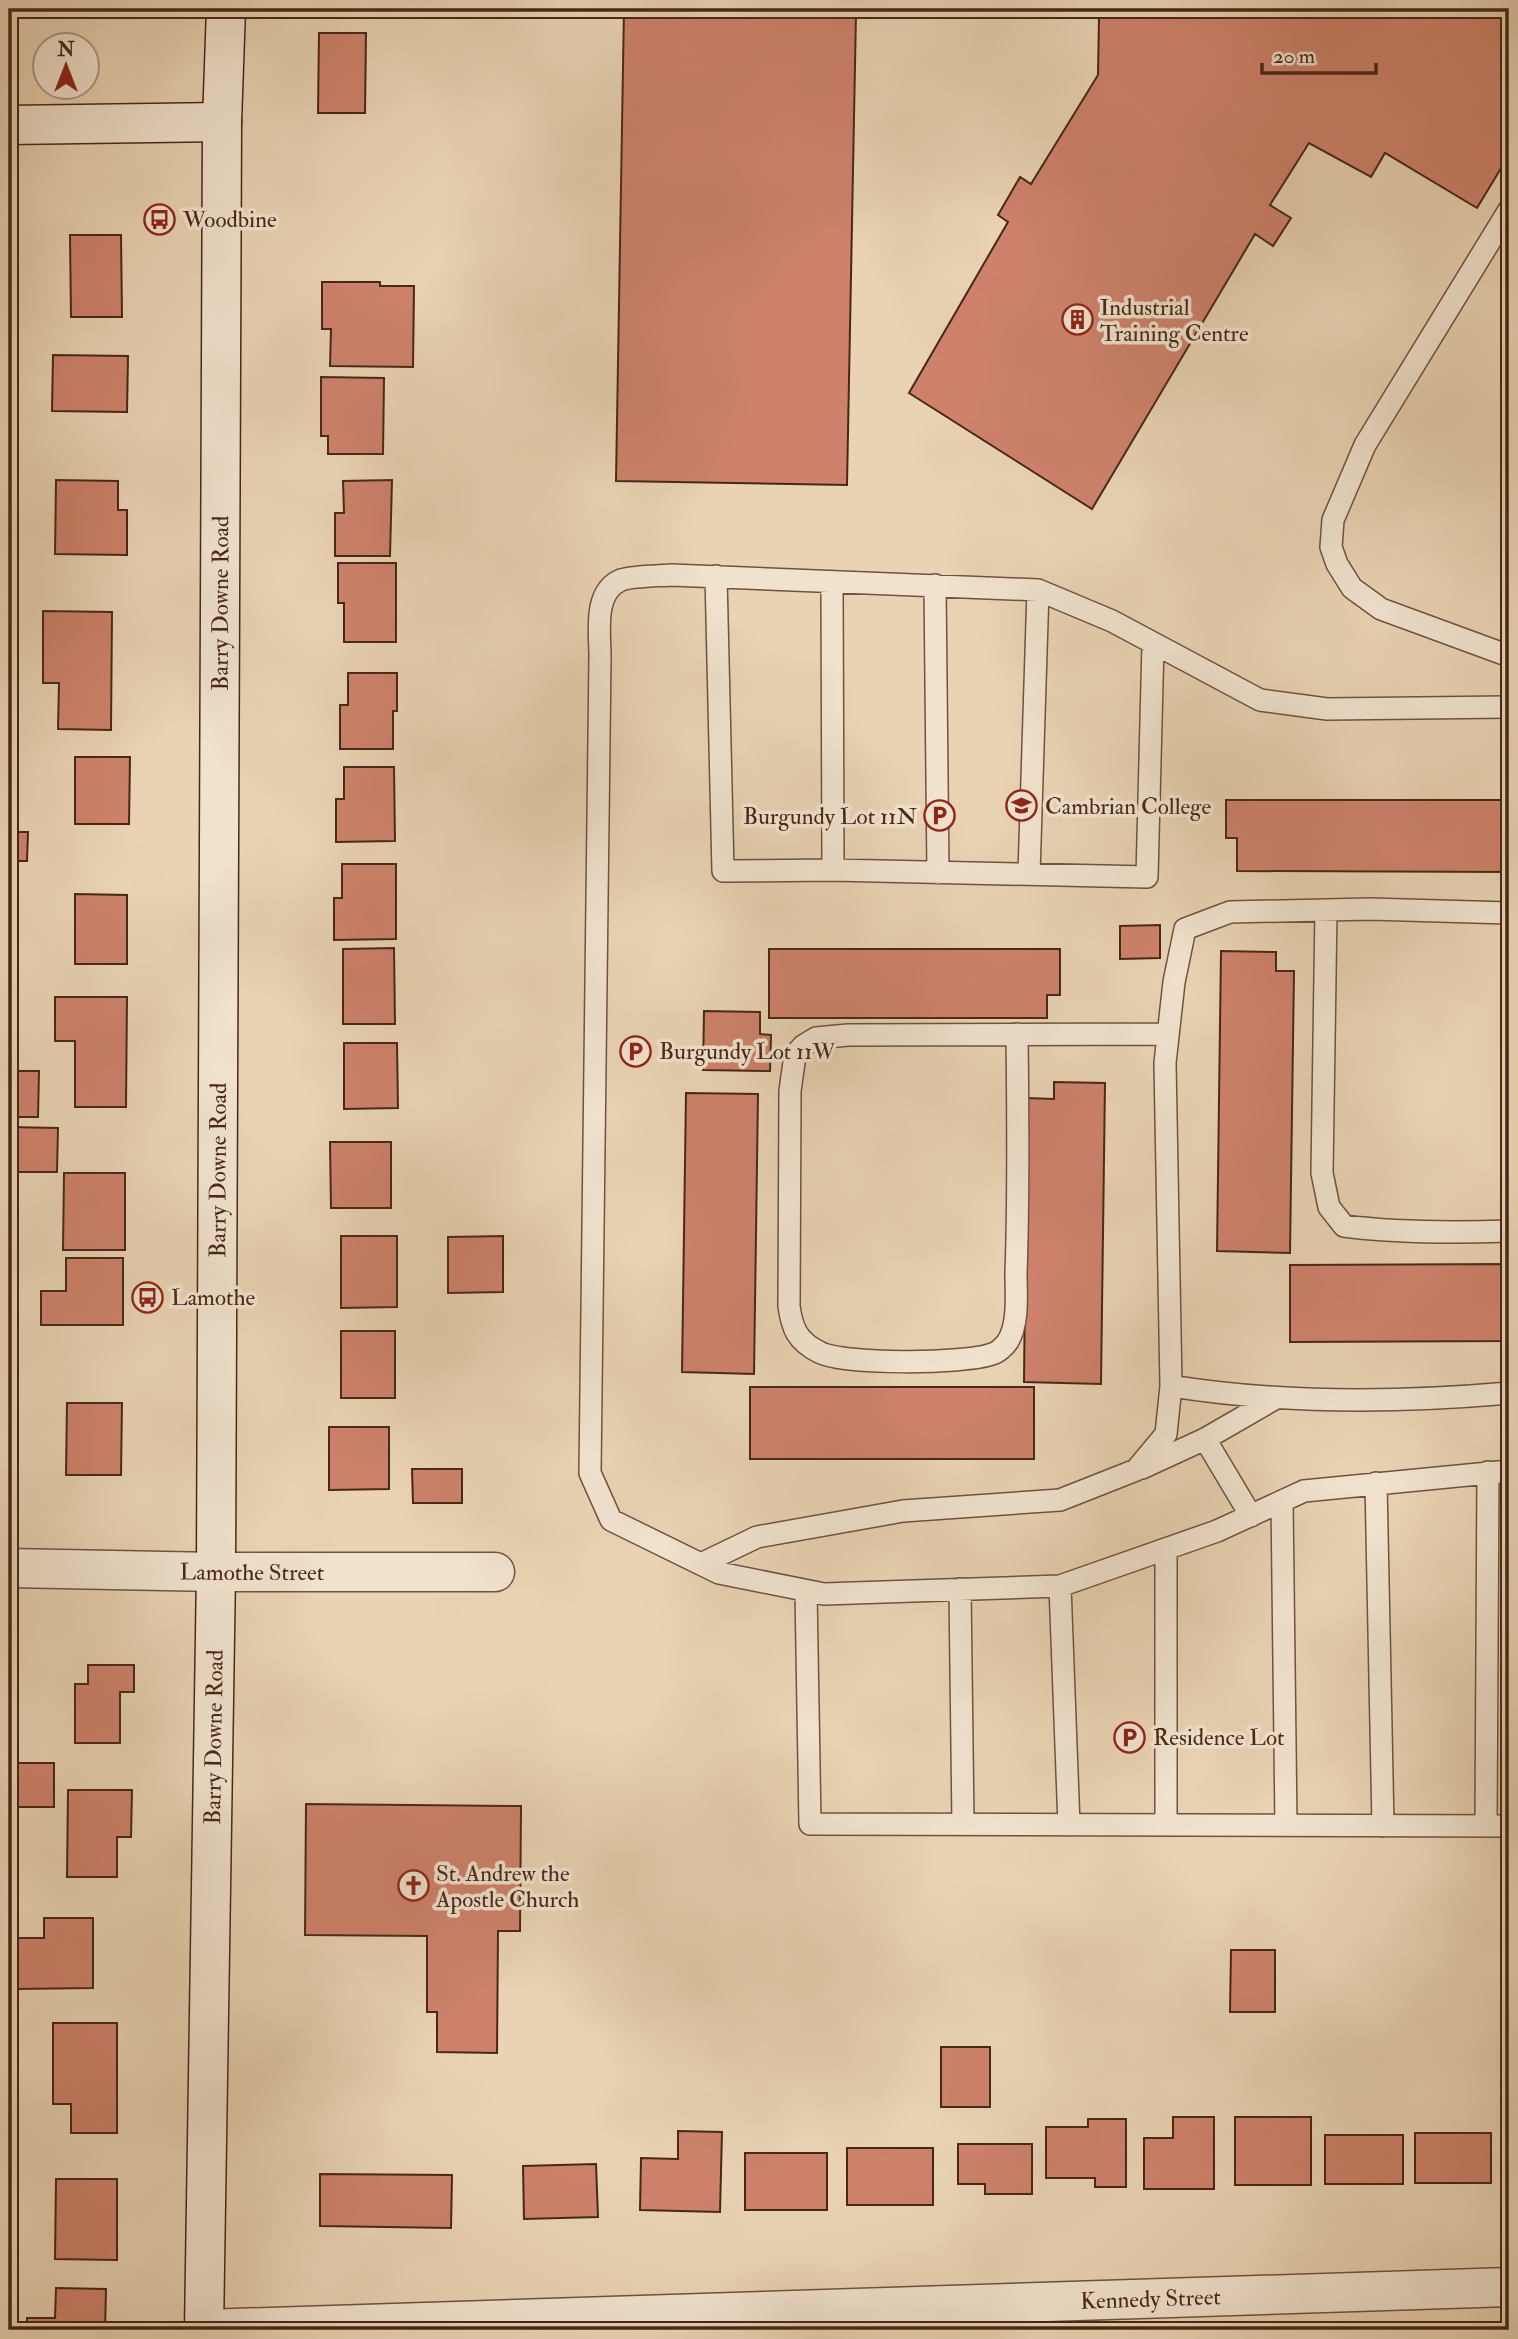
<svg xmlns="http://www.w3.org/2000/svg" width="1518" height="2339" font-family="'IM FELL Double Pica',serif">
  <style>
    .building { fill: #ce826c; stroke: #482717; stroke-width: 2 }
    .lines { fill: none; stroke-linecap: round; stroke-linejoin: round }
    .lane-casing { stroke: #70523e; stroke-width: 24 }
    .street-casing { stroke: #70523e; stroke-width: 41 }
    .secondary-casing { stroke: #482717; stroke-width: 41 }
    .lane { stroke: #f1e2ce; stroke-width: 21 }
    .street { stroke: #f1e2ce; stroke-width: 38 }
    .secondary { stroke: #f1e2ce; stroke-width: 38 }
    .labels { text-anchor: middle; dominant-baseline: central; stroke-width: 7; stroke-linejoin: round; paint-order: stroke }
    .poi-label { font-size: 23px; fill: #482717; stroke: #f1e2ce; text-anchor: start }
    .street-label { font-size: 23px; fill: #482717; stroke: #f1e2ce }
  </style>
  <rect width="100%" height="100%" fill="#e9d3b3"/>
  <filter id="stains"><feTurbulence type="fractalNoise" baseFrequency=".00286" numOctaves="4"/><feColorMatrix values="0 0 0 0 .2 0 0 0 0 .09 0 0 0 0 .02 0 0 0 .5 -.17"/></filter>
  <radialGradient id="worn" r=".72"><stop offset=".6" stop-color="#630" stop-opacity="0"/><stop offset="1" stop-color="#630" stop-opacity=".3"/></radialGradient>
  <path class="building" d="M624,9H1509V155L1477,208L1385,153L1371,177L1309,143L1270,205L1291,218L1273,246L1255,234L1092,509L909,393L1008,222L998,215L1020,177L1031,184L1098,75L1099,18L856,13L847,485L616,481Z
    M319,33H366L365,113H318Z
    M70,235H121L122,317H71Z
    M322,282H380V286H414L413,367L330,366L331,329H322Z
    M53,355L128,356L127,412L52,411Z
    M321,377L384,378L383,454H328V436H321Z
    M56,480L118,481V510H127V555L55,554Z
    M392,480L390,556H335V513H344L343,481Z
    M338,563H396V642H344V603H338Z
    M43,611L112,612L111,730L58,729L59,683H43Z
    M348,673H397V711H393V749H340V705H348Z
    M75,757H130L129,824H75Z
    M344,767H394L395,841L336,842V799H344Z
    M1226,800H1509V872L1237,871V838H1226Z
    M9,832H28L27,861H9Z
    M342,864H396V939L334,940V898H342Z
    M75,894L127,895V964H75Z
    M1160,925V958L1120,959V926Z
    M394,948L395,1024H343V949Z
    M769,949H1060V995H1047V1018H769Z
    M1221,951L1276,952V971H1294L1290,1253L1217,1251Z
    M55,997H127L126,1107H75V1041H55Z
    M704,1011L760,1012V1034L771,1035L770,1071L703,1070Z
    M344,1043H397L398,1108L344,1109Z
    M9,1071H39L38,1117H9Z
    M1054,1082L1105,1083L1101,1384L1024,1382L1027,1098L1054,1099Z
    M686,1093L758,1094L754,1374L682,1372Z
    M9,1127L58,1128L57,1172H9Z
    M330,1142H391V1208H331Z
    M64,1173H125V1250H63Z
    M341,1236H397V1307L341,1308Z
    M503,1236V1292L448,1293V1237Z
    M66,1258H123V1325H41V1291H66Z
    M1509,1264V1341L1290,1342V1265Z
    M341,1331H395V1398H341Z
    M750,1387H1034V1459H750Z
    M67,1403H122L121,1475H66Z
    M329,1427H389V1489L329,1490Z
    M412,1469H462V1503H413Z
    M9,1658H10V1718H9Z
    M88,1665H134V1692H120V1743H75V1684H88Z
    M9,1763H54V1807H9Z
    M68,1790H132L131,1837H117V1877H67Z
    M306,1804L521,1806L520,1931H498L497,2053L437,2052V2012H427V1936L305,1935Z
    M44,1918H93V1988L17,1989V1938H44Z
    M1231,1950H1275V2012H1230Z
    M53,2023H117V2133H71V2104H53Z
    M941,2047H990V2107H941Z
    M1173,2117H1214V2189H1144V2138H1173Z
    M1235,2117H1311V2185H1235Z
    M1088,2119H1126V2187H1095V2178H1046V2127H1088Z
    M678,2131L722,2132L720,2212L640,2210L641,2158L678,2159Z
    M1415,2133H1491V2183H1415Z
    M1325,2135H1403V2184H1325Z
    M958,2144H1032V2194H985V2184H958Z
    M847,2148H933V2205H847Z
    M745,2153H827V2210H745Z
    M596,2164L598,2217L524,2219L523,2166Z
    M320,2174L452,2175L451,2228L320,2226Z
    M56,2179H117V2260L55,2259Z
    M56,2288L106,2289L105,2330H27V2318H55Z"/>
  <g class="lines">
    <defs>
      <path id="lane" d="M1509,210L1365,445L1333,520L1331,547L1337,564L1352,588L1381,609L1509,656
        M716,576L723,871L833,870L1147,877L1153,644
        M832,582L833,870
        M935,585L938,873
        M1509,707L1327,709L1260,700L1112,621L1038,590L671,575C657,576 633,576 621,580C593,592 600,632 600,656L590,1473L611,1520L719,1573L824,1594L1060,1586L1217,1531L1304,1491L1509,1471
        M1029,873L1038,590
        M1326,910L1322,1173L1329,1207L1344,1226C1399,1233 1454,1233 1509,1231
        M1017,1034C1018,1114 1019,1194 1016,1273C1016,1293 1019,1323 1008,1341C1005,1346 997,1353 992,1354C965,1364 843,1365 819,1352C797,1341 792,1328 789,1306L790,1091L795,1055L803,1046L816,1038L848,1035L1168,1034
        M1171,1386C1283,1404 1396,1403 1509,1393
        M1205,1439L1251,1516
        M1142,1468L1205,1439L1276,1398
        M1376,1483L1383,1826
        M1282,1501L1286,1825
        M1166,1549V1825
        M701,1564L757,1537L903,1511L1060,1500L1136,1470L1166,1434L1171,1386L1165,1063L1174,982L1185,929L1230,912L1370,909L1509,913
        M1060,1586L1069,1825
        M960,1589L963,1824
        M806,1591L810,1824L1509,1826
        M1486,1826L1488,1472"/>
      <g id="street">
        <path id="s1" d="M9,1568L216,1572H495"/>
        <path id="s2" d="M204,2329L1509,2287"/>
      </g>
      <g id="secondary">
        <path d="M9,125L222,122"/>
        <path id="s3" d="M204,2330L216,1572L222,122L226,9"/>
      </g>
    </defs>
    <use href="#lane" class="lane-casing"/>
    <use href="#street" class="street-casing"/>
    <use href="#secondary" class="secondary-casing"/>
    <use href="#lane" class="lane"/>
    <use href="#street" class="street"/>
    <use href="#secondary" class="secondary"/>
  </g>
  <defs>
    <symbol id="bus-ring" viewBox="-11 -11 22 22"><circle r="9.5" fill="#f1e2ce" stroke="#8f2418" stroke-width="1.5"/><path d="M-5-6H5V4H4V6H2V4H-2V6H-4V4H-5ZM-3.5-4V0h7V-4ZM-3.5 1.2v1.5H-2V1.2ZM2 1.2v1.5H3.5V1.2Z" fill="#8f2418"/></symbol>
    <symbol id="building-ring" viewBox="-11 -11 22 22"><circle r="9.5" fill="#f1e2ce" stroke="#8f2418" stroke-width="1.5"/><path d="M-4-6H4V6H1V3H-1V6H-4ZM-2.5-4.3h1.7v1.8h-1.7ZM.8-4.3h1.7v1.8H.8ZM-2.5-1h1.7V.8h-1.7ZM.8-1h1.7V.8H.8Z" fill="#8f2418"/></symbol>
    <symbol id="university-ring" viewBox="-11 -11 22 22"><circle r="9.5" fill="#f1e2ce" stroke="#8f2418" stroke-width="1.5"/><path d="M0-5L7-2L0 1L-7-2ZM-4 1L0 2.5L4 1V4Q0 6-4 4Z" fill="#8f2418"/></symbol>
    <symbol id="parking-ring" viewBox="-11 -11 22 22"><circle r="9.5" fill="#f1e2ce" stroke="#8f2418" stroke-width="1.5"/><path d="M-3.5-5.5H1a3.5 3.5 0 0 1 0 7H-1V5.5H-3.5ZM-1-3.4V-.6H.8a1.4 1.4 0 0 0 0-2.8Z" fill="#8f2418"/></symbol>
    <symbol id="church-ring" viewBox="-11 -11 22 22"><circle r="9.5" fill="#f1e2ce" stroke="#8f2418" stroke-width="1.5"/><path d="M-1.2-6h2.4v3.5h3.3v2.4h-3.3V6h-2.4V-.1h-3.3v-2.4h3.3Z" fill="#8f2418"/></symbol>
  </defs>
  <g fill-rule="evenodd">
    <use href="#bus-ring" x="142" y="202" width="35" height="35"/>
    <use href="#building-ring" x="1060" y="302" width="35" height="35"/>
    <use href="#university-ring" x="1004" y="788" width="35" height="35"/>
    <use href="#parking-ring" x="922" y="798" width="35" height="35"/>
    <use href="#parking-ring" x="618" y="1034" width="35" height="35"/>
    <use href="#bus-ring" x="130" y="1280" width="35" height="35"/>
    <use href="#parking-ring" x="1112" y="1720" width="35" height="35"/>
    <use href="#church-ring" x="396" y="1868" width="35" height="35"/>
  </g>
  <g class="labels">
    <g class="poi-label">
      <text x="183" y="219">Woodbine</text>
      <text x="1100" y="307">Industrial<tspan x="1100" dy="26">Training Centre</tspan></text>
      <text x="1045" y="806">Cambrian College</text>
      <text x="917" y="816" text-anchor="end">Burgundy Lot 11N</text>
      <text x="659" y="1051">Burgundy Lot 11W</text>
      <text x="171" y="1297">Lamothe</text>
      <text x="1153" y="1737">Residence Lot</text>
      <text x="436" y="1873">St. Andrew the<tspan x="436" dy="26">Apostle Church</tspan></text>
    </g>
    <g class="street-label">
      <text stroke="none"><textPath href="#s3" startOffset="1727">Barry Downe Road</textPath></text>
      <text stroke="none"><textPath href="#s3" startOffset="1160">Barry Downe Road</textPath></text>
      <text stroke="none"><textPath href="#s1" startOffset="243">Lamothe Street</textPath></text>
      <text stroke="none"><textPath href="#s3" startOffset="593">Barry Downe Road</textPath></text>
      <text stroke="none"><textPath href="#s2" startOffset="947">Kennedy Street</textPath></text>
    </g>
  </g>
  <rect width="1518" height="2339" fill="none" stroke="#e9d3b3" stroke-width="35"/>
  <rect x="10" y="10" width="1497" height="2318" fill="none" stroke="#482717" stroke-width="3.5"/>
  <rect x="18" y="18" width="1483" height="2304" fill="none" stroke="#482717" stroke-width="2"/>
  <g transform="translate(66 66)"><circle r="33" fill="#f1e2ce" stroke="#ad9785" stroke-width="2"/>
  <path d="M0-5L12 26L0 18L-12 26Z" fill="#8f2418"/>
  <text y="-10" font-size="19" font-weight="bold" text-anchor="middle" fill="#482717">N</text>
  </g>
  <path d="M1262 63v10h114v-10" fill="none" stroke="#482717" stroke-width="3.5"/>
  <text x="1273" y="63" font-size="21" fill="#482717" stroke="#f1e2ce" stroke-width="5" paint-order="stroke">20 m</text>
  <rect width="100%" height="100%" filter="url(#stains)"/>
  <rect width="100%" height="100%" fill="url(#worn)"/>
</svg>
